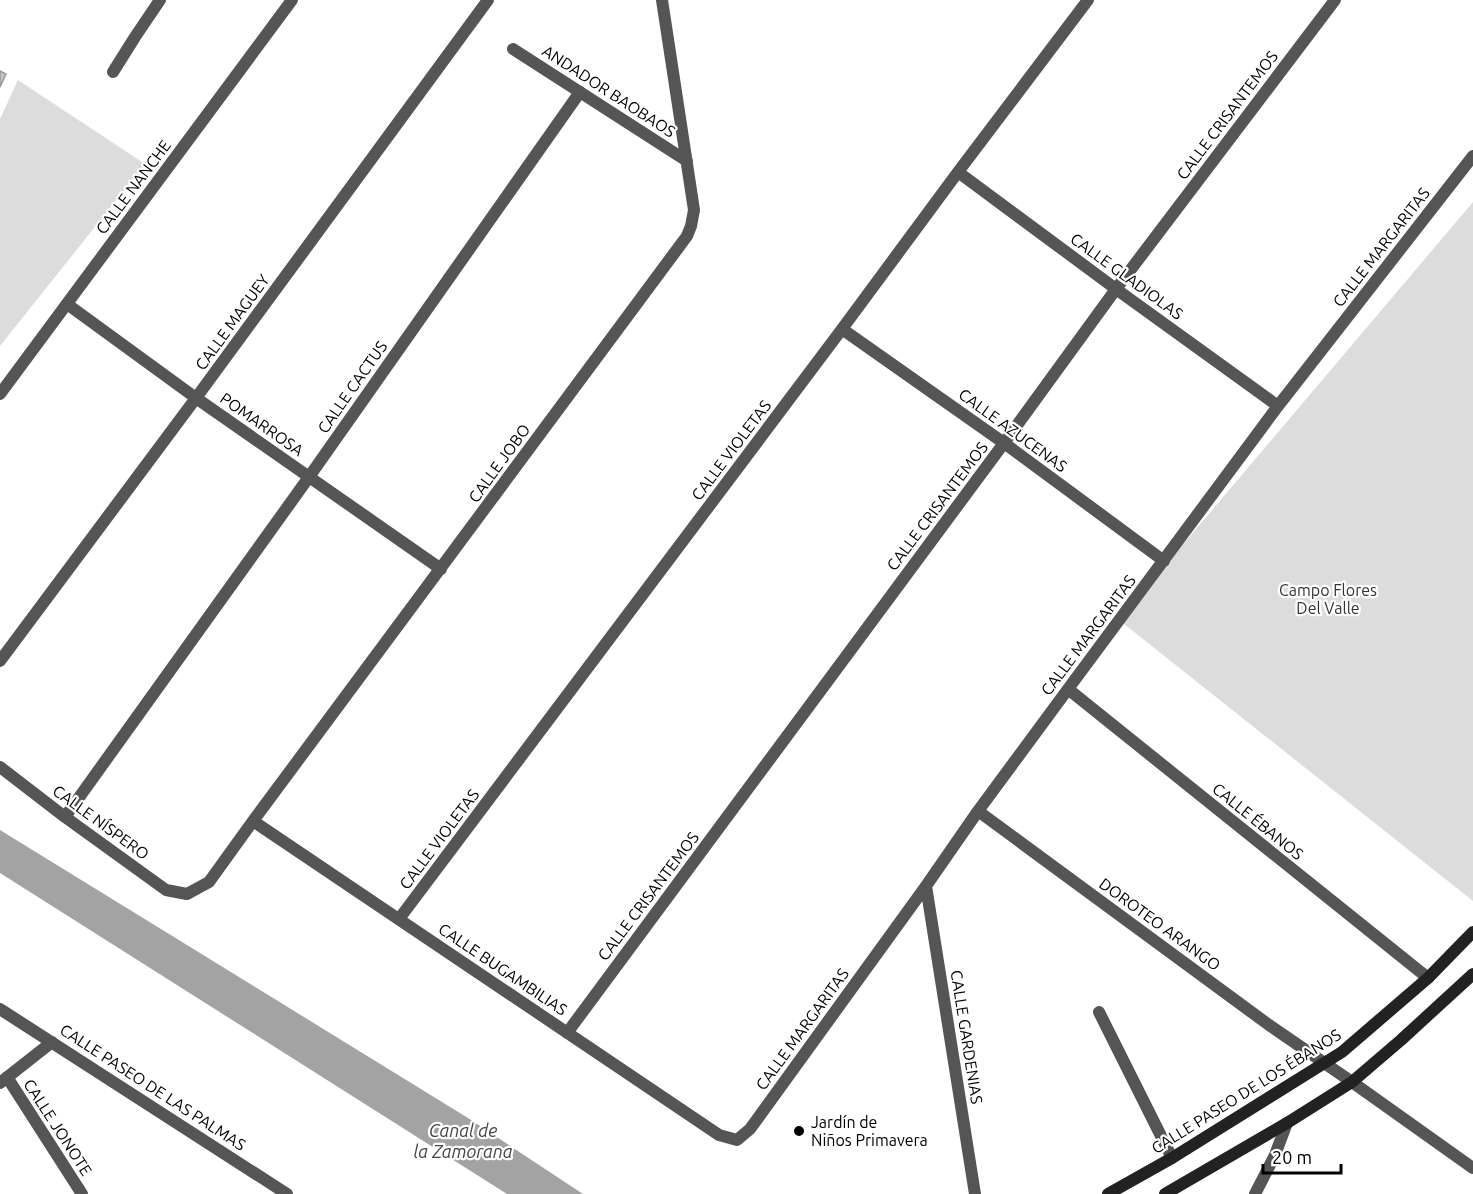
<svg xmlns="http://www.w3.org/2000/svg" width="1473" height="1194" font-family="Ubuntu,sans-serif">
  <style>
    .green { fill: #dcdcdc }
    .water { fill: #a3a3a3 }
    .building { fill: #c4c4c4; stroke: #999; stroke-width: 1.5 }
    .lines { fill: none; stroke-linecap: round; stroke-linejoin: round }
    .pedestrian { stroke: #555; stroke-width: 12 }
    .minor { stroke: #555; stroke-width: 12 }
    .secondary { stroke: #222; stroke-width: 12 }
    .poi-dot { fill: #000; stroke: #fff; stroke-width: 2 }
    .labels { text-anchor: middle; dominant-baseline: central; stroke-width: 4.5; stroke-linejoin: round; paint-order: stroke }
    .street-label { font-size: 16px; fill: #000; stroke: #fff }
    .park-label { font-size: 16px; fill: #333; stroke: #fff }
    .poi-label { font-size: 16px; fill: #000; stroke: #fff; text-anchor: start }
    .water-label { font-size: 18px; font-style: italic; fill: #444; stroke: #fff }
  </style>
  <rect width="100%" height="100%" fill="#fff"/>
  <path class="green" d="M18,80L145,164L0,346V119Z
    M1473,202V901L1119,620Z"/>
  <path class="water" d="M0,830L468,1118L583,1194H507L0,873Z"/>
  <path class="building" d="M0,71L6,74L0,87Z"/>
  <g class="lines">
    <path class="pedestrian" d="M67,304L196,398
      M65,817L309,477L580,92"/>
    <path class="minor" d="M513,49L687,161
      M113,72L135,37L160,0
      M958,172L1116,289L1278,406
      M842,329L1004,443L1164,561
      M0,394L292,0
      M196,398L441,569
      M0,661L196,398L488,0
      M1068,689L1428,978
      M0,767L65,817L166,890L187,894L209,882L253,821L687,236L691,226L694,210L662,0
      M978,811L1269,1025L1352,1082L1473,1168
      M253,821L719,1135L737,1140L750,1129L926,886L978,811L1068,689L1278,406L1473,156
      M926,886L975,1194
      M399,919L842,329L958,172L1088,0
      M0,1009L287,1194
      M1099,1012L1172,1158
      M567,1033L1004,443L1116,289L1335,0
      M7,1077L82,1194
      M0,1083L52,1042
      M1255,1194L1275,1155L1287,1123"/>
    <path class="secondary" d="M1108,1194L1172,1158L1342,1052L1428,978L1473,932
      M1165,1194L1287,1123L1352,1082L1401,1040L1473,974"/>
  </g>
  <circle class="poi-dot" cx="799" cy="1131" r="6"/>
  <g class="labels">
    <g class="street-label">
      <text transform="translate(609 91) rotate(33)">ANDADOR BAOBAOS</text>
      <text transform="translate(1227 115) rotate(-53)">CALLE CRISANTEMOS</text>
      <text transform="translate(133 187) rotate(-53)">CALLE NANCHE</text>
      <text transform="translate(1381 247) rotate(-52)">CALLE MARGARITAS</text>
      <text transform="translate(1127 276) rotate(36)">CALLE GLADIOLAS</text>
      <text transform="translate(232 322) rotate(-54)">CALLE MAGUEY</text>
      <text transform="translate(352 387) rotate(-55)">CALLE CACTUS</text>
      <text transform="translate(262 424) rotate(35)">POMARROSA</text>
      <text transform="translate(1013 430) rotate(36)">CALLE AZUCENAS</text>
      <text transform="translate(731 450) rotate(-53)">CALLE VIOLETAS</text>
      <text transform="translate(499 463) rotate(-54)">CALLE JOBO</text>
      <text transform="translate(937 506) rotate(-53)">CALLE CRISANTEMOS</text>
      <text transform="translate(1088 635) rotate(-53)">CALLE MARGARITAS</text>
      <text transform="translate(1258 821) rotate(39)">CALLE ÉBANOS</text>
      <text transform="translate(101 822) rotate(36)">CALLE NÍSPERO</text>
      <text transform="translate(439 839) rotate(-53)">CALLE VIOLETAS</text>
      <text transform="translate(648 896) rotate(-53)">CALLE CRISANTEMOS</text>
      <text transform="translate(1160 924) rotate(36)">DOROTEO ARANGO</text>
      <text transform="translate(503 969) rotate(34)">CALLE BUGAMBILIAS</text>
      <text transform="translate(802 1029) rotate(-54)">CALLE MARGARITAS</text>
      <text transform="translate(967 1037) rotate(81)">CALLE GARDENIAS</text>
      <text transform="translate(153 1087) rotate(33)">CALLE PASEO DE LAS PALMAS</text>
      <text transform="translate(1246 1091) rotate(-32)">CALLE PASEO DE LOS ÉBANOS</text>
      <text transform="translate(58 1127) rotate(57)">CALLE JONOTE</text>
    </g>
    <g class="park-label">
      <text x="1328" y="590">Campo Flores<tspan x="1328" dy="18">Del Valle</tspan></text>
    </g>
    <g class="poi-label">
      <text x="811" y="1122">Jardín de<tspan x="811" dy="18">Niños Primavera</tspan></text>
    </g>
    <g class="water-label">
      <text x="463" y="1130">Canal de<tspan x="463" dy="21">la Zamorana</tspan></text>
    </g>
  </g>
  <path d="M1263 1164v9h78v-9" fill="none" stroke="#000000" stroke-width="3"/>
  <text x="1272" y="1164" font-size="18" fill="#000000" stroke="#ffffff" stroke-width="4.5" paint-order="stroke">20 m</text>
</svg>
